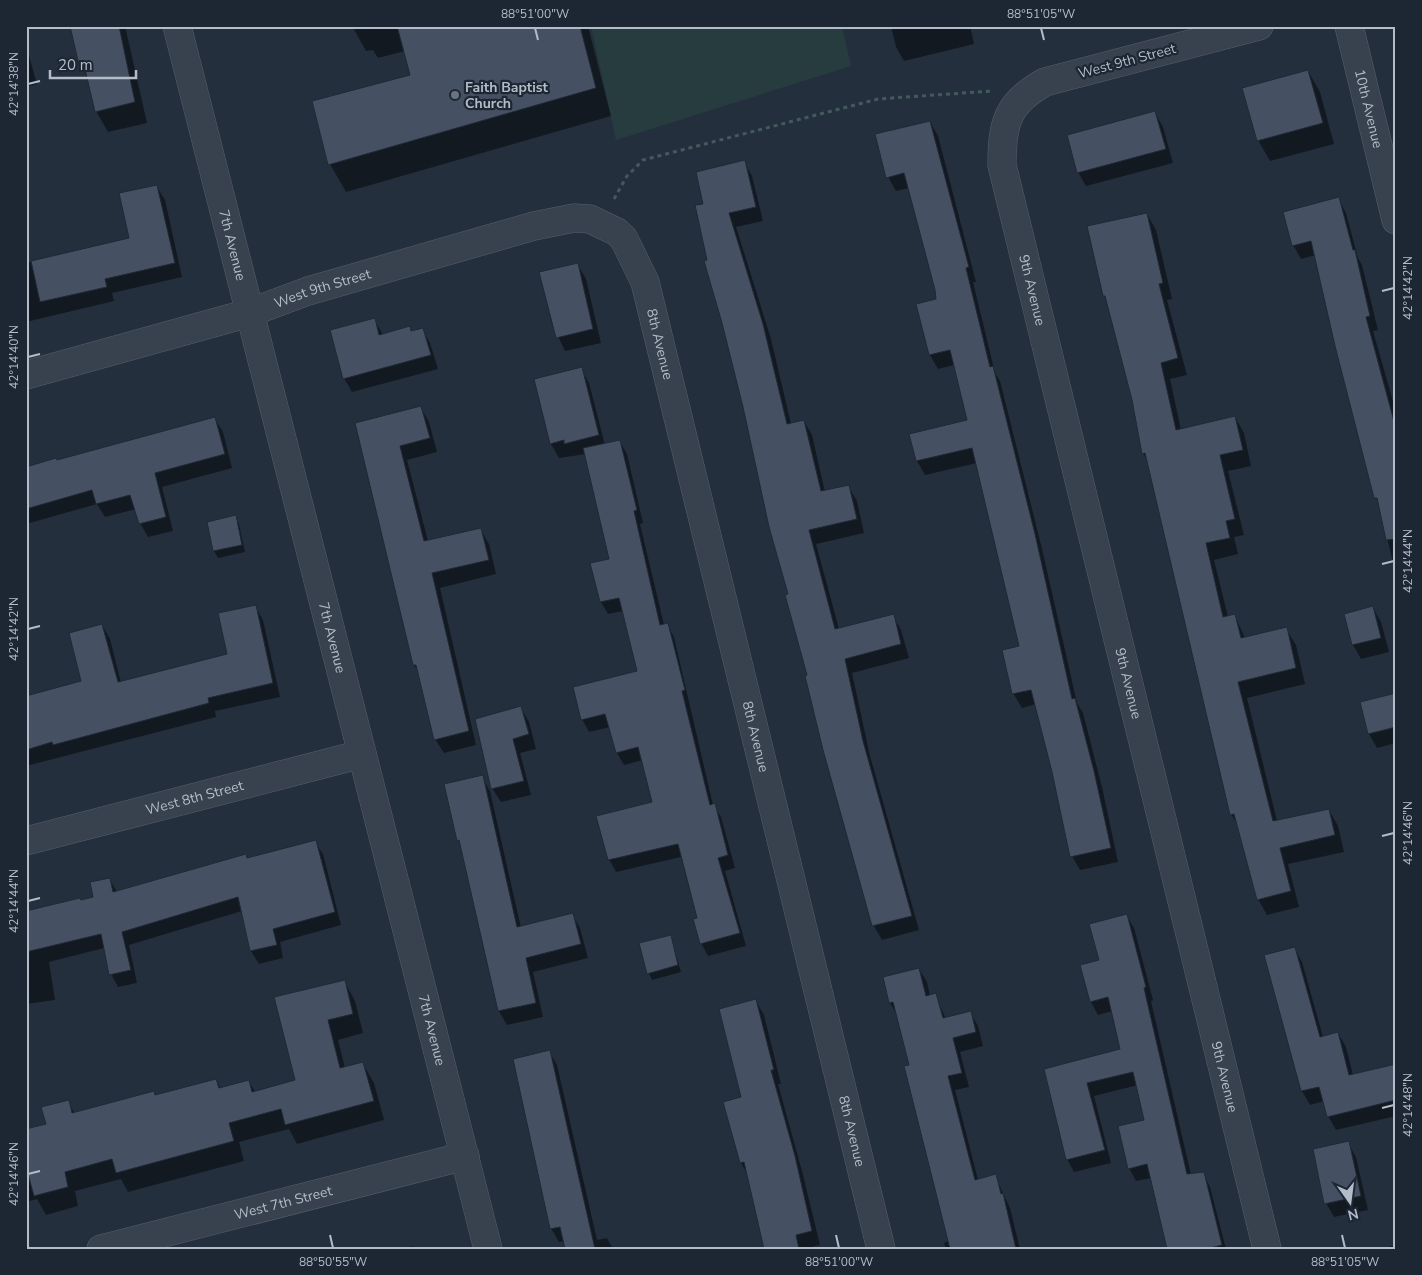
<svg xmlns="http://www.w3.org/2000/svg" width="1422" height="1275" font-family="'Nunito Sans',sans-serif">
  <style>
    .green { fill: #263c3f }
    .shadow { fill: #0007 }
    .building { fill: #455162; stroke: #1f2835 }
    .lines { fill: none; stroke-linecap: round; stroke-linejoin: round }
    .minor-casing { stroke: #565f6c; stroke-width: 29 }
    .path { stroke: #44595c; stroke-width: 3; stroke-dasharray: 4 4; stroke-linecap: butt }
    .minor { stroke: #38414e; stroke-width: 28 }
    .ticks { fill: none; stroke: #b4bcc9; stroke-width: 2 }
    .worship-dot { fill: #6b7280; stroke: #1d2633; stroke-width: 2 }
    .labels { text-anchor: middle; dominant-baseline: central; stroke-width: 4.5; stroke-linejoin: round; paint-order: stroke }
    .street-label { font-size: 14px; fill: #b4bcc9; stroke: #1d2633 }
    .poi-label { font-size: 14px; font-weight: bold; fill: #b4bcc9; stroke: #1d2633; text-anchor: start }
    .neatline { fill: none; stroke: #b4bcc9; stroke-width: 2 }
    .ticks-label { font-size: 12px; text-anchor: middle; fill: #b4bcc9 }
  </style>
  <rect width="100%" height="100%" fill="#242f3e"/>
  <path class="green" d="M591,26H842L851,66L616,140Z"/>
  <path class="shadow" d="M71,26H125L147,123L108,132L96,111L88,78L80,65Z
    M352,26H588L611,116L346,192L330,164L412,76L405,51L378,58L373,50L366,51Z
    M891,26H970L974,44L904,61L896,47Z
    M26,45L37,84L26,87Z
    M1308,71L1320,92L1334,144L1270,161L1258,140Z
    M1155,113L1163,127L1173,163L1086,186L1078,172Z
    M930,122L938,136L976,282H973L995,373L1000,381L1042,549L1077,703L1083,713L1102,787L1118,862L1080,870L1072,856L1036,704L1022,708L1013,693L1021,646L977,463L925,475L917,461L968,421L954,365L938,369L930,355L918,304L938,300L909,188L896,191L888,177Z
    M744,162L752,176L763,221L736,227L771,339L791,424L804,421L812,435L825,492L848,486L857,501L864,533L816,544L839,629L893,616L901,630L909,658L852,673L870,756L919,930L882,940L874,926L824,750L809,676L709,261L704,205Z
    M156,186L165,200L182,277L112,293L114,301L26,322V263L131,238Z
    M1338,199L1346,213L1358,258L1362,265L1378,330L1373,331L1396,412V574L1316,255L1301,259L1293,245Z
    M1147,214L1156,230L1172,299L1167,300L1187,375L1170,379L1181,430L1235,417L1244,433L1251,466L1228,471L1244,535L1234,537L1238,554L1214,560L1228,617L1235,616L1245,638L1286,629L1296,645L1305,684L1247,698L1277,821L1329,810L1338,826L1344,852L1288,864L1299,907L1267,915L1258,899L1239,827L1231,814L1148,462L1143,453L1134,400L1108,303L1104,296Z
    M578,265L586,279L601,343L565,351L552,324L540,273Z
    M374,319L383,335L422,329L430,343L438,369L352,392L344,378Z
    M581,369L589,383L605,445L620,442L627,454L643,523L640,524L664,625L667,624L674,637L713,805L721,817L735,868L725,871L746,946L708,956L701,943L698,919L681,857L616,872L609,859L653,803L643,760L624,765L617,753L610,727L589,732L582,719L638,672L623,611L608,614L601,602L611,559L586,454L559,458L551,444Z
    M421,408L429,422L437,452L407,460L428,541L481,530L489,544L496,574L440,588L476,745L444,753L435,739L420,674L414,665L357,424Z
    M215,419L223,432L232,468L162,487L173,531L148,537L140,523L136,509L105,517L97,504L26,524V468Z
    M235,517L239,524L245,552L218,558L214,551L208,523Z
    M255,606L263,620L280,697L215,711L216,717L26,766V696L83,682L102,625L110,639L121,683L228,655Z
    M1373,608L1381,622L1389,652L1361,659L1353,645L1345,615Z
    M1396,695V743L1377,748L1369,734Z
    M521,708L529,722L536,749L520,753L531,795L501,802L492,788Z
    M482,777L490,791L521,928L572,914L580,928L588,958L533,972L543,1017L507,1025L499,1011L462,848L458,840Z
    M315,842L323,854L341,925L280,942L283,958L259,964L251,951L242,911L129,945L137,983L118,987L111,974L104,948L49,962L55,1000L26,1004V912L94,898L110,880L117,892Z
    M1126,915L1134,928L1153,1000L1151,1001L1191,1175L1203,1174L1210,1187L1226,1249H1169L1151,1178L1136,1181L1129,1168L1145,1121L1138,1085L1094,1096L1111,1163L1074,1172L1067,1159L1045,1070L1121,1050L1112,1011L1098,1015L1091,1002L1100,961Z
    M670,936L681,972L652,980L649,973Z
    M1294,948L1302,962L1323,1037L1338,1033L1346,1047L1353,1075L1396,1065V1116L1336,1130L1328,1116L1324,1101L1310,1105L1302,1091Z
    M919,969L927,982L930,996L935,995L946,1019L970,1012L978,1026L983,1046L960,1052L969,1087L955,1090L978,1180L995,1176L1010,1208L1020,1249H946L944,1243L949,1241L911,1066L897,1015L890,1003Z
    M344,981L355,1001L363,1033L338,1040L345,1068L363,1064L374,1083L384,1120L297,1144L289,1129L239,1142L244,1161L128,1192L121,1179L75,1191L78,1206L46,1215L37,1199L26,1202V1130L47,1125L68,1102L75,1114L216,1080L221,1089L249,1081L255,1092L296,1081Z
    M756,1001L764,1015L781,1084H778L802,1171L820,1245L803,1249H766L749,1177L741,1163L725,1103L743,1098Z
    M549,1051L557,1065L597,1240L607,1238L613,1249H566L565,1241L559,1242L551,1228Z
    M1348,1143L1356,1157L1368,1210L1334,1217L1326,1203Z
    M1396,1245V1249H1380Z
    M413,1246L414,1249H403Z"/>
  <path class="building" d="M70,26H119L135,102L95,112L84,65H79Z
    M397,26H580L596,88L328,165L312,101L410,75Z
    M1308,70L1323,123L1257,141L1242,88Z
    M1155,111L1166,149L1077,173L1067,135Z
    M930,121L969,267L966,268L990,367L993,366L1035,534L1072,699L1075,698L1094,771L1111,848L1070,857L1052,772L1031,690L1012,694L1002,650L1019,646L972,448L916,461L909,434L967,420L950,350L929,355L916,304L936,299L935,290L904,173L886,178L875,134Z
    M745,160L756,207L729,213L763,324L787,424L804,420L821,491L849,485L857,519L809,530L835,629L894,614L901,644L845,659L863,741L912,916L872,926L823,750L805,676L807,675L785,595L788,594L769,527L743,407L722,323L704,261L707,260L695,205L703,204L696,172Z
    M157,185L175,263L105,279L107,287L40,302L31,261L129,238L119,193Z
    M1339,197L1353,250H1355L1370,316L1366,317L1396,429V539L1386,540L1377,498H1374L1335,346L1311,241L1292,246L1283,212Z
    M1147,213L1163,283L1159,284L1178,358L1161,363L1176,430L1235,416L1243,450L1220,455L1235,519L1226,521L1230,538L1206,543L1223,617L1235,614L1241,638L1287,627L1296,668L1238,682L1273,821L1329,809L1335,835L1280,848L1291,891L1257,900L1234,814L1230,815L1145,453L1142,454L1132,400L1105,296H1103L1087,226Z
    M578,263L593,329L556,338L539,272Z
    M375,318L379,335L410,326L411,331L423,328L431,355L343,379L330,330Z
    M582,367L599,435L564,444V440L550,444L534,379Z
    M421,406L430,438L400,446L424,541L481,528L489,560L432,573L469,731L434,740L416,665H413L355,423Z
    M215,417L225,454L155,473L166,517L139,524L130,495L96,504L92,490L26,509V467L56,458L57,460Z
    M620,440L637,510L634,511L660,625L668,623L685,690L682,691L710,805L715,803L728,855L718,858L740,933L700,944L693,919L697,918L678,844L608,860L596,816L652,802L638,747L616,753L605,714L581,720L573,687L637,671L619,598L600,602L590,563L609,559L583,448Z
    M236,515L242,545L213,551L207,522Z
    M256,605L273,683L208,698L209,703L53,745L52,742L26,750V696L81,681L69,633L102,624L118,682L227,654L218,613Z
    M1373,606L1381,638L1352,645L1344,614Z
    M1396,693V727L1368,734L1360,702Z
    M521,706L529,734L513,739L524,781L491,789L475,719Z
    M483,775L517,927L573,913L581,944L526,958L536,1003L498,1011L459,840L457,841L444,784Z
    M316,840L335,912L273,929L277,945L250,951L238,897L122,932L131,970L109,975L101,934L26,952V911L80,898L81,900L93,897L90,882L110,878L113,892L246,854L247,858Z
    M1127,914L1146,987L1144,988L1187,1174L1204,1172L1222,1245L1207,1249H1167L1147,1164L1128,1169L1118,1126L1144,1120L1133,1072L1087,1083L1105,1150L1066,1160L1044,1069L1120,1049L1108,997L1090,1002L1080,965L1099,960L1089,924Z
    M671,935L678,965L647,974L639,943Z
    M1295,947L1320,1037L1338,1032L1349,1075L1396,1064V1100L1327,1117L1319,1087L1301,1091L1264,955Z
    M919,968L926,996L936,993L943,1018L971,1011L976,1032L953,1038L962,1073L948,1076L975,1180L996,1174L1001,1194L1003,1193L1016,1249H950L904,1066L909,1065L893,1002L889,1003L883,977Z
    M345,980L353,1014L328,1020L340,1068L363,1062L374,1101L285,1125L281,1109L229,1123L234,1141L116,1173L112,1159L65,1172L68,1187L34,1196L26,1167V1129L46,1124L41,1107L69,1100L72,1113L154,1091L155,1095L216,1079L219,1088L249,1080L252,1092L295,1080L274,997Z
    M756,999L774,1070H771L795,1156L812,1231L796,1235L799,1249H764L744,1162L740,1163L723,1102L741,1097L719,1009Z
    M550,1050L568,1130L595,1249H565L560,1227L550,1229L513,1059Z
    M1349,1141L1361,1196L1324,1204L1313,1149Z"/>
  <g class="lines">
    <defs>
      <g id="minor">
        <path id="s1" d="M177,26L488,1249"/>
        <path id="s2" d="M1259,26L1045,82C1007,103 1002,123 1002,165L1267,1249"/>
        <path id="s3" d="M1349,26L1396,220"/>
        <path id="s4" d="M26,375L249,313L308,291L534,226L574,218L590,219L617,232L624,239L645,282L881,1249"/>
        <path id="s5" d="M26,841L362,754"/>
        <path id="s6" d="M101,1249L465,1156"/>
      </g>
    </defs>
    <use href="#minor" class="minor-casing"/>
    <path class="path" d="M614,199L627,176L643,160L878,99L992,91"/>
    <use href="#minor" class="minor"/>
  </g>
  <path class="ticks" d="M535,28L538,40M1041,28L1044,40M28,84L40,81M1382,291L1394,288M28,357L40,354M1382,564L1394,561M28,629L40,626M1382,836L1394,833M28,901L40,898M1382,1108L1394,1105M28,1174L40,1171M330,1235L333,1248M836,1235L839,1248M1342,1235L1345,1248"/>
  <circle class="worship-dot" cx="455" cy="95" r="5"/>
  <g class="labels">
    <g class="street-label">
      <text transform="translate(1127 61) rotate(-15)">West 9th Street</text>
      <text stroke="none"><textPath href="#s3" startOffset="85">10th Avenue</textPath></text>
      <text stroke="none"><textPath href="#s1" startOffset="226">7th Avenue</textPath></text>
      <text stroke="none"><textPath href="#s4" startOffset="309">West 9th Street</textPath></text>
      <text stroke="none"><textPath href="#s2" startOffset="450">9th Avenue</textPath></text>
      <text stroke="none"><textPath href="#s4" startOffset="738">8th Avenue</textPath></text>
      <text stroke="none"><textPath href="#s1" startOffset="631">7th Avenue</textPath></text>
      <text stroke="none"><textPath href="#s2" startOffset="855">9th Avenue</textPath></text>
      <text stroke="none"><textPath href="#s4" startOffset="1142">8th Avenue</textPath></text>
      <text stroke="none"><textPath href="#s5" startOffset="174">West 8th Street</textPath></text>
      <text stroke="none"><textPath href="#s1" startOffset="1036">7th Avenue</textPath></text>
      <text stroke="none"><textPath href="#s2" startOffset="1260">9th Avenue</textPath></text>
      <text stroke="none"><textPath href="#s4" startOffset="1548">8th Avenue</textPath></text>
      <text stroke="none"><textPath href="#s6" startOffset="188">West 7th Street</textPath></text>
    </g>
    <g class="poi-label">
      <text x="465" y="87">Faith Baptist<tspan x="465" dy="16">Church</tspan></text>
    </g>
  </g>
  <rect width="1422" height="1275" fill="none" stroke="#1d2633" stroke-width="55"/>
  <g transform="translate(1350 1202) rotate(166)" stroke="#1d2633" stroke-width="4" paint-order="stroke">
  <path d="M0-4L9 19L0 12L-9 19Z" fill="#b4bcc9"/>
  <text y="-8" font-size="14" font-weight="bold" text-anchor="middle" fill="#b4bcc9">N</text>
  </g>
  <path d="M50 70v8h86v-8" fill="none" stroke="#b4bcc9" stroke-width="2.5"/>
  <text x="58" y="70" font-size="15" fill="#b4bcc9" stroke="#1d2633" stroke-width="4" paint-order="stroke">20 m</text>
  <rect x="28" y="28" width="1366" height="1220" class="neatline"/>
  <g class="ticks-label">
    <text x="535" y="18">88°51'00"W</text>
    <text x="1041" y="18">88°51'05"W</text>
    <text transform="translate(14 84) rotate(-90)" y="4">42°14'38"N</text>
    <text transform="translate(1408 288) rotate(-90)" y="4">42°14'42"N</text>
    <text transform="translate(14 357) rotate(-90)" y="4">42°14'40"N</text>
    <text transform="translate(1408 561) rotate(-90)" y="4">42°14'44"N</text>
    <text transform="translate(14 629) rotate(-90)" y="4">42°14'42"N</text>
    <text transform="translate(1408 833) rotate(-90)" y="4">42°14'46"N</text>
    <text transform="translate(14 901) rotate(-90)" y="4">42°14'44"N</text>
    <text transform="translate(1408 1105) rotate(-90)" y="4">42°14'48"N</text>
    <text transform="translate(14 1174) rotate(-90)" y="4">42°14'46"N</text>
    <text x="333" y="1266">88°50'55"W</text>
    <text x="839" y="1266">88°51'00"W</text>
    <text x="1345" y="1266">88°51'05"W</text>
  </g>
</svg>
